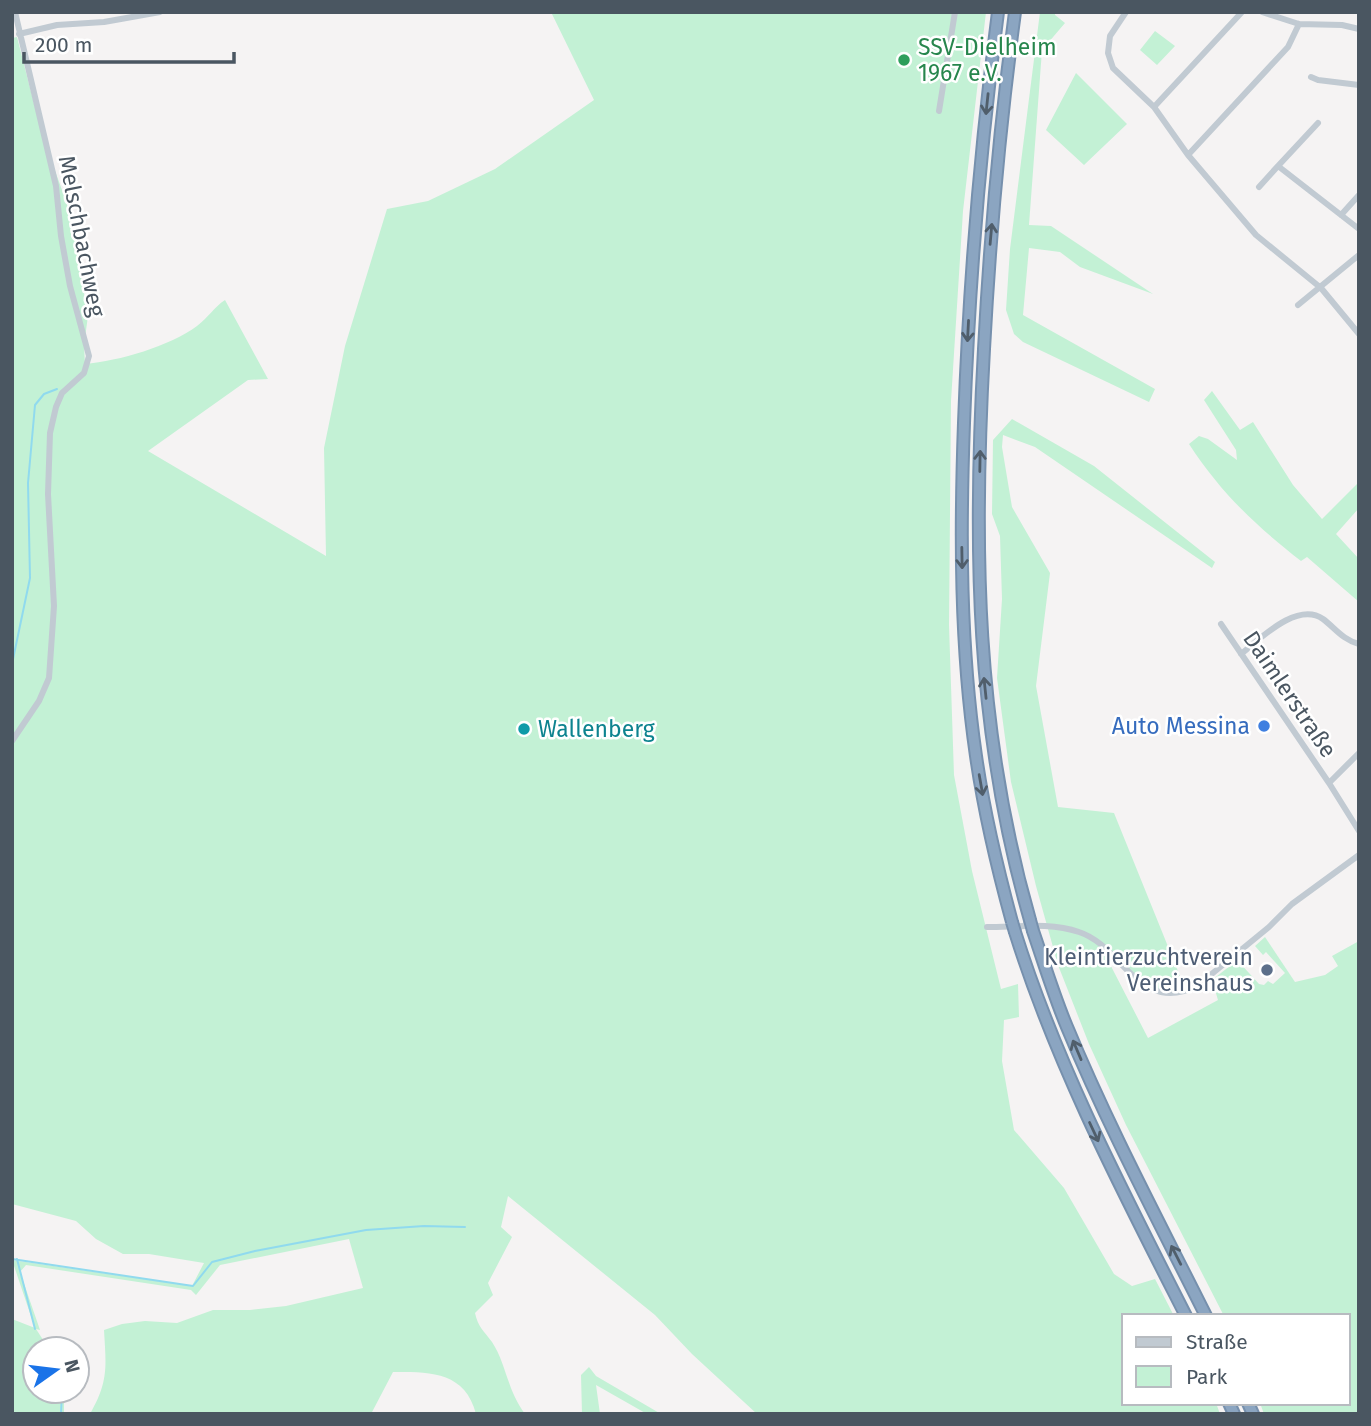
<svg xmlns="http://www.w3.org/2000/svg" width="1371" height="1426" font-family="'Fira Sans',sans-serif">
  <style>
    .green { fill: #c3f1d5 }
    .lines { fill: none; stroke-linecap: round; stroke-linejoin: round }
    .stream { stroke: #90daee; stroke-width: 2 }
    .highway-casing { stroke: #7690ad; stroke-width: 14 }
    .street { stroke: #c1cad2; stroke-width: 6 }
    .highway { stroke: #8ba5c1; stroke-width: 10 }
    .highway-bridge-casing { stroke: #7690ad; stroke-width: 14; stroke-linecap: butt }
    .highway-bridge { stroke: #8ba5c1; stroke-width: 10 }
    .oneway { stroke: #505e6b }
    .leisure-dot { fill: #2e9e5b; stroke: #fff; stroke-width: 2.5 }
    .shop-dot { fill: #3f7fe0; stroke: #fff; stroke-width: 2.5 }
    .culture-dot { fill: #0f9aa8; stroke: #fff; stroke-width: 2.5 }
    .service-dot { fill: #5c6f8a; stroke: #fff; stroke-width: 2.5 }
    .labels { text-anchor: middle; dominant-baseline: central; stroke-width: 5; stroke-linejoin: round; paint-order: stroke }
    .leisure-label { font-size: 23px; fill: #27864d; stroke: #fff; text-anchor: start }
    .street-label { font-size: 23px; fill: #4a5661; stroke: #fff }
    .shop-label { font-size: 23px; fill: #366cbe; stroke: #fff; text-anchor: end }
    .culture-label { font-size: 23px; fill: #0d838f; stroke: #fff; text-anchor: start }
    .service-label { font-size: 23px; fill: #4e5e75; stroke: #fff; text-anchor: end }
  </style>
  <rect width="100%" height="100%" fill="#f5f3f3"/>
  <path class="green" d="M551,12H986L963,211L951,401L949,625L954,775L972,871L1001,989L1018,984L1019,1017L1004,1020L1002,1061L1014,1130L1064,1188L1114,1274L1132,1286L1155,1279L1174,1316H1124V1403H1216L1220,1414H757L692,1354L655,1315L508,1196L501,1227L512,1237L488,1283L493,1295L475,1313C478,1327 484,1331 492,1342C506,1363 507,1390 525,1414H476C465,1371 429,1372 393,1372L371,1414H90C109,1381 106,1366 104,1330L122,1324L145,1321L177,1323L213,1310H250L286,1306L363,1288L349,1239L220,1265L196,1295L191,1290L26,1265L20,1272L40,1330L36,1329L49,1349H35V1391H64V1414H12V1319L35,1328L12,1260L192,1286L204,1263L149,1254H123L96,1239L76,1221L12,1204V38L17,37L42,135L70,212L88,316L84,345L85,364C119,361 170,346 197,326C208,318 214,307 225,300L268,379L248,380L148,451L326,556L324,448L345,346L387,209L428,201L495,169L594,100Z
    M1040,12H1055V15L1065,23L1042,50L1029,225L1051,226L1153,294L1080,267L1060,252L1029,248L1023,315L1155,389L1149,402L1023,342L1014,334L1006,310L1010,249Z
    M1155,31L1175,46L1157,65L1140,50Z
    M1076,73L1127,124L1084,165L1046,130Z
    M1212,391L1240,430L1253,422L1293,485L1322,519L1359,482V508L1336,534L1359,559V602L1307,557L1301,561C1255,525 1221,493 1189,444L1199,436L1208,439L1237,460L1236,450L1204,400Z
    M1012,419L1094,466L1215,562L1212,568L1035,447L1003,435L1002,447L1012,507L1050,573L1036,686L1058,807L1114,813L1186,991L1150,989L1097,939L1148,1038L1218,1000L1212,980L1235,962H1239L1259,984L1264,985L1268,981L1273,984L1285,973L1266,952L1263,955L1255,946L1265,937L1295,982L1325,975L1338,966L1332,956L1359,941V1414H1264L1260,1403H1348V1316H1224L1126,1125L1089,1044L1058,965L1036,886L1011,782L997,678L1002,599L1000,536L992,514L993,440Z
    M589,1367L596,1376L661,1414H647L596,1385L600,1414H582L581,1375Z"/>
  <g class="lines">
    <path class="stream" d="M12,664L30,578L28,483L35,405L44,394L57,389
      M12,1259L193,1286L212,1262L255,1251L366,1230L424,1226L465,1227
      M17,1259L35,1329
      M39,1342L43,1349
      M61,1414L62,1391"/>
    <defs>
      <path id="highway" d="M998,12C980,149 969,286 964,423C960,534 960,646 976,756C984,812 997,867 1012,922
        M1015,12C1000,124 990,236 984,349C973,546 975,729 1030,920
        M1033,931C1044,963 1054,996 1067,1027C1108,1126 1158,1220 1206,1316
        M1015,932C1057,1066 1122,1190 1186,1316
        M1229,1403L1234,1414
        M1248,1403L1253,1414"/>
    </defs>
    <use href="#highway" class="highway-casing"/>
    <path class="street" d="M1126,12L1110,36L1108,53L1113,68L1154,107L1188,155L1256,235L1321,288L1359,334
      M1262,12L1299,24L1342,25L1359,29
      M19,34L57,25L104,22L160,12
      M1311,77L1318,80L1359,85
      M1154,107L1242,12
      M939,111L955,12
      M1188,155L1288,47L1299,24
      M1278,166L1318,123
      M1259,187L1278,166L1359,229
      M1341,215L1359,195
      M1298,305L1359,255
      M1221,624L1329,783
      M1241,654C1260,639 1297,601 1323,619C1335,628 1343,640 1359,644
      M12,741L39,701L49,678L54,606L48,494L50,433L56,407L62,393L84,373L89,356L70,286L61,236L56,186L15,12
      M1359,753L1329,783L1359,831
      M987,927C1017,927 1050,922 1079,932C1123,946 1138,1015 1197,986L1269,927L1292,904L1359,855"/>
    <use href="#highway" class="highway"/>
    <defs>
      <path id="highway-bridge" d="M1030,920L1033,931
        M1012,922L1015,932"/>
    </defs>
    <use href="#highway-bridge" class="highway-bridge-casing"/>
    <use href="#highway-bridge" class="highway-bridge"/>
  </g>
  <defs><path id="oneway-shaft" d="M-6 0H5M1.5-3L5.5 0L1.5 3" fill="none" stroke-width="1.6" stroke-linecap="round" stroke-linejoin="round" transform="scale(1.75)"/></defs>
  <g class="oneway">
    <use href="#oneway-shaft" transform="translate(987 104) rotate(96)"/>
    <use href="#oneway-shaft" transform="translate(991 234) rotate(-85)"/>
    <use href="#oneway-shaft" transform="translate(968 331) rotate(93)"/>
    <use href="#oneway-shaft" transform="translate(980 461) rotate(-89)"/>
    <use href="#oneway-shaft" transform="translate(962 558) rotate(89)"/>
    <use href="#oneway-shaft" transform="translate(985 688) rotate(-96)"/>
    <use href="#oneway-shaft" transform="translate(981 785) rotate(80)"/>
    <use href="#oneway-shaft" transform="translate(1077 1050) rotate(-113)"/>
    <use href="#oneway-shaft" transform="translate(1094 1132) rotate(65)"/>
    <use href="#oneway-shaft" transform="translate(1176 1255) rotate(-117)"/>
  </g>
  <circle class="leisure-dot" cx="904" cy="60" r="7"/>
  <circle class="shop-dot" cx="1264" cy="726" r="7"/>
  <circle class="culture-dot" cx="524" cy="729" r="7"/>
  <circle class="service-dot" cx="1267" cy="970" r="7"/>
  <g class="labels">
    <g class="leisure-label">
      <text x="918" y="47">SSV-Dielheim<tspan x="918" dy="26">1967 e.V.</tspan></text>
    </g>
    <g class="street-label">
      <text transform="translate(82 236) rotate(79)">Melschbachweg</text>
      <text transform="translate(1290 694) rotate(56)">Daimlerstraße</text>
    </g>
    <g class="shop-label">
      <text x="1250" y="726">Auto Messina</text>
    </g>
    <g class="culture-label">
      <text x="538" y="729">Wallenberg</text>
    </g>
    <g class="service-label">
      <text x="1253" y="957">Kleintierzuchtverein<tspan x="1253" dy="26">Vereinshaus</tspan></text>
    </g>
  </g>
  <rect width="1371" height="1426" fill="none" stroke="#4a5661" stroke-width="28"/>
  <rect x="1122" y="1314" width="228" height="91" fill="#ffffff" stroke="#b7bbc0" stroke-width="2"/>
  <rect x="1136" y="1337" width="35" height="10" fill="#c1cad2" stroke="#b7bbc0" stroke-width="2"/>
  <text x="1186" y="1349" font-size="21" fill="#4a5661">Straße</text>
  <rect x="1136" y="1366" width="35" height="21" fill="#c3f1d5" stroke="#b7bbc0" stroke-width="2"/>
  <text x="1186" y="1384" font-size="21" fill="#4a5661">Park</text>
  <g transform="translate(56 1370) rotate(76)"><circle r="33" fill="#ffffff" stroke="#b7bbc0" stroke-width="2"/>
  <path d="M0-5L12 26L0 18L-12 26Z" fill="#1a73e8"/>
  <text y="-10" font-size="19" font-weight="bold" text-anchor="middle" fill="#4a5661">N</text>
  </g>
  <path d="M24 52v10h210v-10" fill="none" stroke="#4a5661" stroke-width="3.5"/>
  <text x="35" y="52" font-size="21" fill="#4a5661" stroke="#ffffff" stroke-width="5" paint-order="stroke">200 m</text>
</svg>
